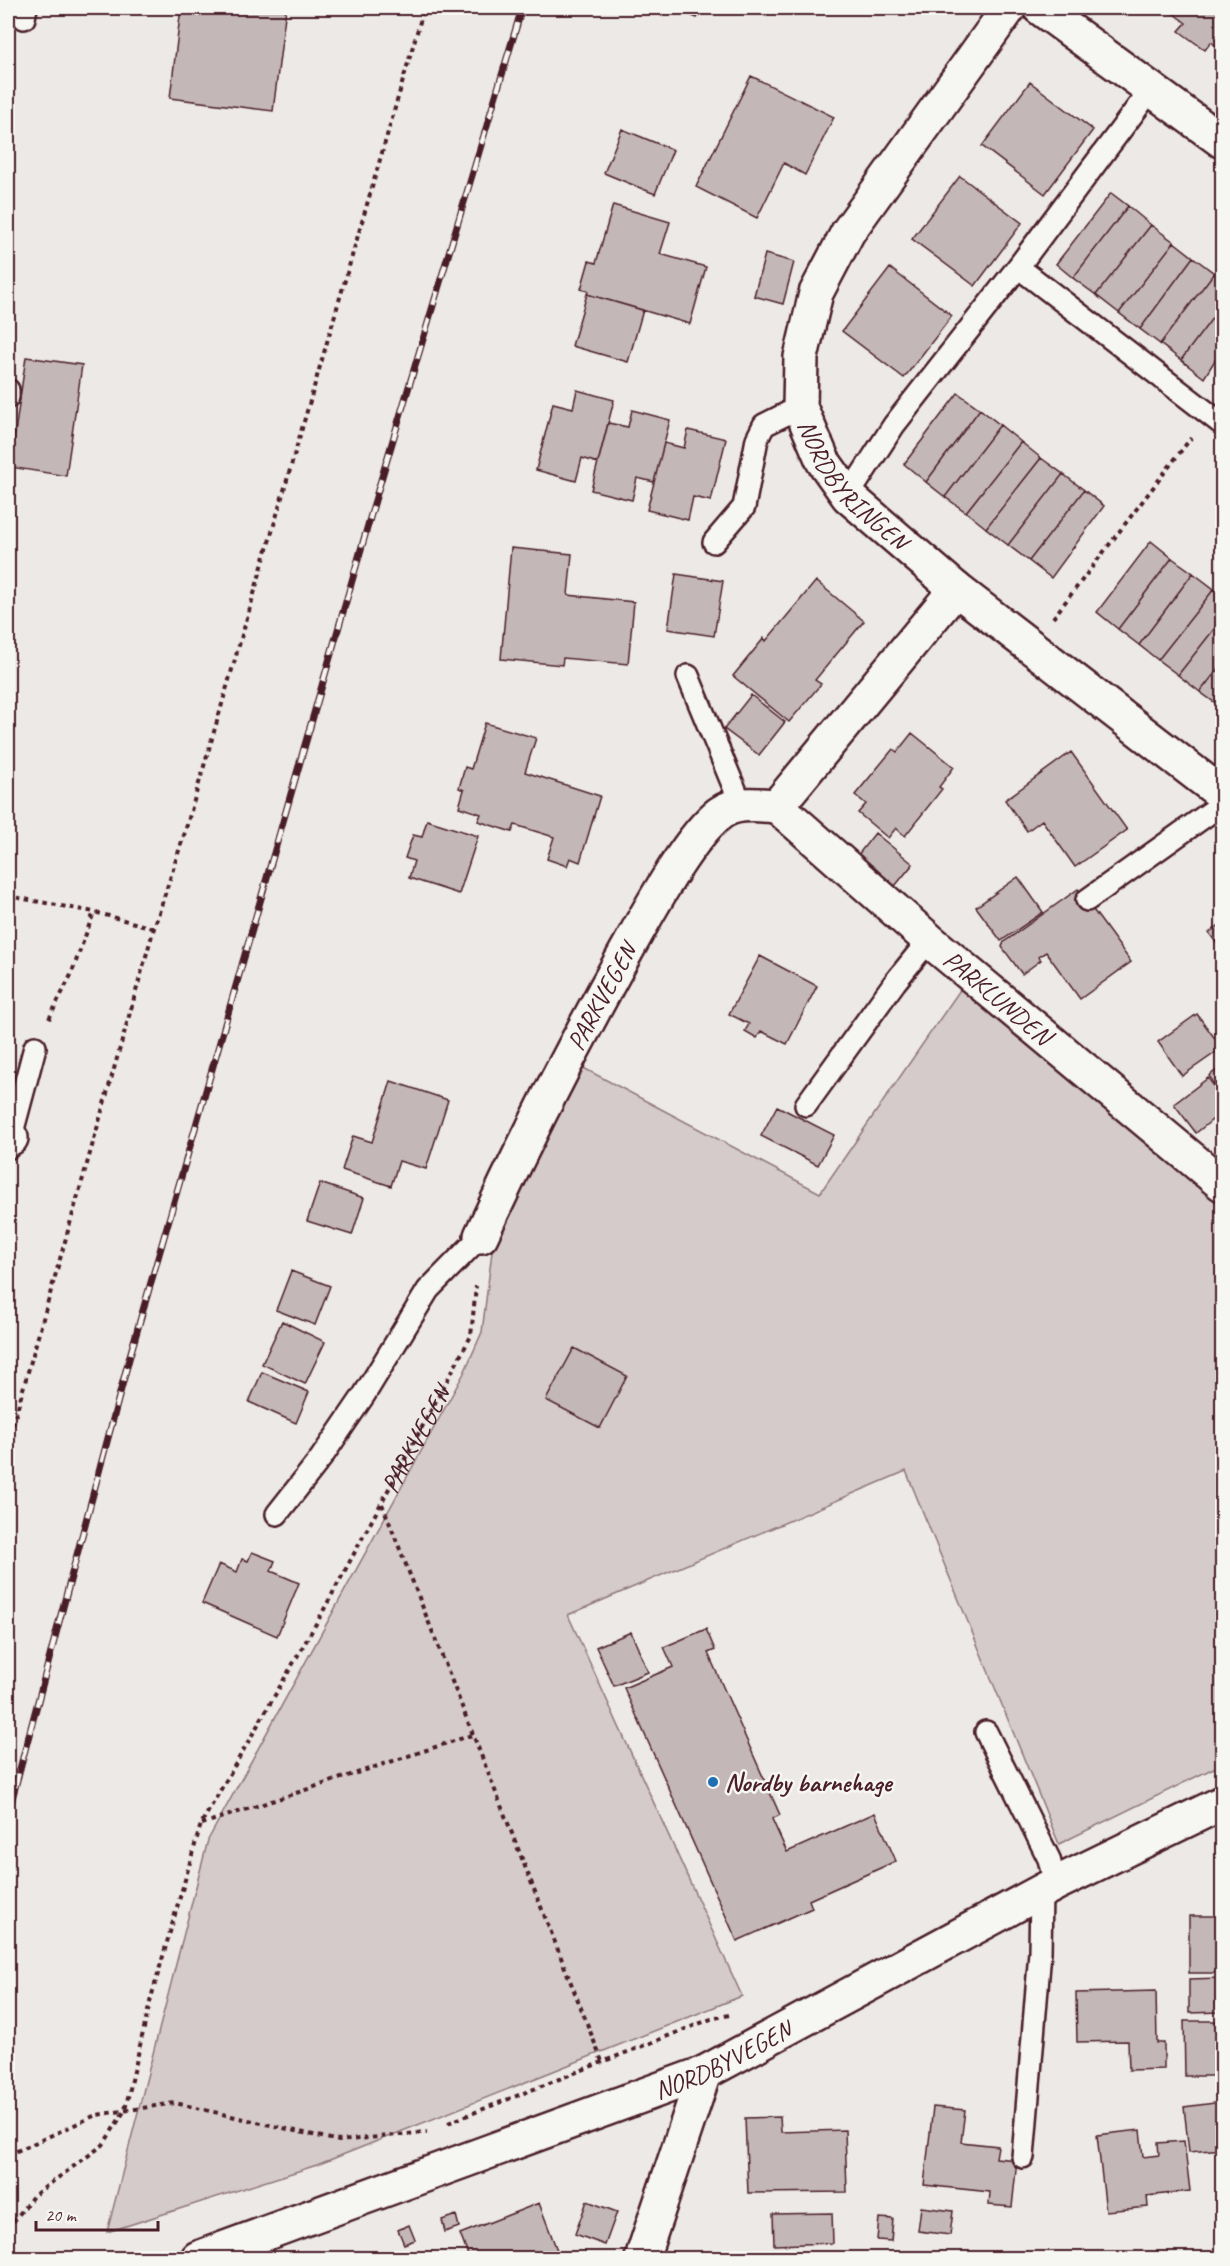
<svg xmlns="http://www.w3.org/2000/svg" width="1230" height="2266" font-family="Caveat,sans-serif">
  <style>
    .green { fill: #d4cbca; stroke: #8f757a; stroke-width: 1.5 }
    .building { fill: #c4b7b7; stroke: #4a1f2b; stroke-width: 1.5 }
    .lines { fill: none; stroke-linecap: round; stroke-linejoin: round }
    .lane-casing { stroke: #4a1f2b; stroke-width: 26 }
    .street-casing { stroke: #4a1f2b; stroke-width: 38 }
    .path { stroke: #4a1f2b; stroke-width: 4; stroke-dasharray: 4.5 4.5; stroke-linecap: butt }
    .lane { stroke: #f6f6f2; stroke-width: 21 }
    .street { stroke: #f6f6f2; stroke-width: 33 }
    .rail-casing { stroke: #4a1f2b; stroke-width: 7 }
    .rail { stroke: #f6f6f2; stroke-width: 4.5; stroke-dasharray: 14; stroke-linecap: butt }
    .poi-dot { fill: #1f6fb2; stroke: #f6f6f2; stroke-width: 2 }
    .labels { text-anchor: middle; dominant-baseline: central; stroke-width: 5; stroke-linejoin: round; paint-order: stroke }
    .street-label { font-size: 26px; fill: #4a1f2b; stroke: #f6f6f2 }
    .poi-label { font-size: 26px; font-weight: bold; fill: #4a1f2b; stroke: #f6f6f2; text-anchor: start }
  </style>
  <rect width="100%" height="100%" fill="#ece9e6"/>
  <filter id="ink" filterUnits="userSpaceOnUse"><feTurbulence type="fractalNoise" baseFrequency=".0167" numOctaves="2"/><feDisplacementMap in="SourceGraphic" scale="12" xChannelSelector="R" yChannelSelector="G"/><feConvolveMatrix kernelMatrix="1 2 1 2 8 2 1 2 1" color-interpolation-filters="sRGB"/></filter>
  <g filter="url(#ink)">
    <path class="green" d="M964,984L1222,1200V1764L1059,1844L906,1471L568,1615L742,1996L317,2165L107,2232L208,1840L464,1373L482,1332L494,1236L578,1065L820,1193Z"/>
    <path class="building" d="M181,8H286L273,111L170,98Z
      M674,8H702L697,18Z
      M1166,8H1222V50L1211,42L1205,50L1179,31L1186,23Z
      M751,76L834,117L805,175L784,163L757,218L696,187Z
      M1030,82L1093,130L1045,194L982,146Z
      M622,129L673,150L655,194L604,173Z
      M960,176L1022,223L975,286L912,239Z
      M1111,193L1128,206L1073,278L1056,264Z
      M613,205L670,222L660,254L706,267L690,324L587,294L588,291L581,289L589,261L596,263Z
      M1128,206L1151,225L1096,295L1073,278Z
      M1151,225L1174,242L1119,313L1096,295Z
      M1174,242L1193,257L1140,329L1119,313Z
      M765,254L794,262L783,304L754,296Z
      M1193,257L1214,273L1160,344L1140,329Z
      M890,268L952,316L904,378L842,331Z
      M1214,273L1222,280V305L1181,360L1160,344Z
      M587,294L643,310L628,362L572,346Z
      M1222,305V349L1204,378L1181,360Z
      M26,357L82,365L66,476L10,467Z
      M577,390L614,400L598,463L582,458L576,481L536,470L553,403L573,408Z
      M958,393L980,409L926,482L904,464Z
      M980,409L1000,425L945,497L926,482Z
      M632,410L670,420L654,482L637,478L632,500L591,490L608,423L628,427Z
      M1000,425L1021,442L966,512L945,497Z
      M688,430L726,439L711,501L693,497L688,520L647,510L664,443L684,448Z
      M1021,442L1041,458L986,528L966,512Z
      M1041,458L1063,474L1008,545L986,528Z
      M1063,474L1084,490L1029,561L1008,545Z
      M1084,490L1104,506L1051,578L1029,561Z
      M1151,541L1172,558L1118,629L1097,612Z
      M511,548L572,554L568,595L634,602L628,664L563,658L562,665L501,659Z
      M1172,558L1193,573L1139,645L1118,629Z
      M1193,573L1214,589L1158,660L1139,645Z
      M676,574L723,581L714,636L668,629Z
      M816,581L864,621L815,680L821,684L789,722L733,676L764,638L766,641Z
      M1214,589L1222,596V619L1178,675L1158,660Z
      M1222,619V664L1200,692L1178,675Z
      M1222,664V706L1221,707L1200,692Z
      M751,695L785,722L759,755L724,729Z
      M485,723L536,738L525,772L600,796L580,862L570,858L567,866L547,859L554,837L515,825L512,832L478,821L481,814L459,807L464,790L459,788L465,767L471,769Z
      M912,733L954,767L939,787L942,789L905,836L896,828L888,838L858,813L866,804L855,795L893,749L897,752Z
      M1071,752L1127,830L1075,867L1042,820L1027,831L1005,800Z
      M427,820L478,836L459,894L409,878L414,861L405,858L413,835L422,837Z
      M875,833L913,864L895,886L857,856Z
      M1018,877L1043,912L1001,941L976,907Z
      M1078,889L1131,962L1080,999L1046,952L1038,957L1041,960L1022,974L1002,947L1004,942Z
      M1222,923V951L1209,933Z
      M760,956L817,986L787,1044L761,1031L757,1038L745,1031L749,1024L729,1014Z
      M1197,1014L1222,1048L1182,1076L1158,1042Z
      M1222,1066V1095L1209,1076Z
      M1208,1078L1222,1097V1112L1196,1133L1174,1104Z
      M391,1081L448,1100L426,1169L399,1161L391,1186L342,1170L353,1136L372,1142Z
      M777,1106L834,1135L818,1165L761,1136Z
      M320,1183L364,1198L352,1235L307,1221Z
      M291,1271L330,1286L315,1325L276,1310Z
      M282,1321L325,1342L305,1384L262,1364Z
      M574,1348L627,1376L600,1428L546,1400Z
      M262,1372L309,1392L296,1423L249,1402Z
      M252,1552L275,1561L271,1571L299,1583L277,1636L202,1603L219,1564L237,1572L242,1559L248,1561Z
      M706,1629L715,1650L708,1653L780,1815L772,1819L787,1852L875,1813L896,1861L809,1900L812,1908L737,1941L624,1688L673,1667L664,1647Z
      M631,1632L648,1672L614,1686L596,1647Z
      M1189,1916H1222V1973H1189Z
      M1222,1978V2012L1189,2013V1979Z
      M1156,1991L1157,2043H1164V2069L1129,2070L1128,2041L1077,2042L1076,1993Z
      M1184,2021H1222V2076H1185Z
      M1222,2102V2149L1189,2152L1184,2107Z
      M933,2107L965,2110L961,2142L998,2146L996,2158L1017,2160L1012,2207L989,2205L990,2192L924,2185Z
      M780,2117L781,2132L845,2130L847,2192L748,2193L745,2118Z
      M1140,2130L1143,2157L1159,2155L1158,2143L1184,2141L1190,2191L1147,2196L1148,2207L1106,2211L1097,2135Z
      M587,2201L617,2212L605,2245L575,2234Z
      M539,2203L560,2258H469L460,2234Z
      M921,2207L953,2211L950,2235L918,2231Z
      M832,2213L833,2243L774,2245L773,2214Z
      M456,2215L459,2227L445,2232L442,2220Z
      M879,2218L893,2219L891,2241L877,2240Z
      M409,2225L415,2240L404,2244L398,2230Z"/>
    <g class="lines">
      <defs>
        <path id="lane" d="M24,18L26,8
          M1018,267L1222,424
          M8,390V397
          M848,496L894,425L1018,267L1152,88
          M714,542L744,507L757,439L764,425L800,407
          M688,676L741,804
          M1087,900L1222,804
          M806,1105L895,982L929,940
          M8,1148L35,1047
          M277,1514L321,1458L364,1395L428,1290L481,1236
          M986,1732L1049,1859L1055,1884
          M1023,2157L1040,1952L1041,1892"/>
        <g id="street">
          <path id="s2" d="M1009,8L848,232L816,293L801,357L800,407L823,461L848,496L956,589L1222,794"/>
          <path d="M1040,8L1222,141"/>
          <path id="s3" d="M777,806L929,940L1222,1184"/>
          <path d="M777,806L956,589"/>
          <path d="M8,1136L11,1138"/>
          <path id="s4" d="M481,1236C529,1132 581,1031 637,932C655,900 691,835 720,813C737,801 758,805 777,806"/>
          <path id="s5" d="M198,2258L704,2073L1055,1884L1222,1803"/>
          <path d="M642,2258L704,2073"/>
        </g>
      </defs>
      <use href="#lane" class="lane-casing"/>
      <use href="#street" class="street-casing"/>
      <g class="path">
        <path d="M1053,618L1191,438"/>
        <path d="M8,896L94,912L153,928"/>
        <path d="M49,1019L71,975L94,912"/>
        <path d="M8,1442L154,928L184,835L424,8"/>
        <path d="M382,1504L603,2064"/>
        <path d="M202,1824L475,1734"/>
        <path d="M448,2123L711,2019L729,2015"/>
        <path d="M8,2155L96,2115L175,2103L339,2141L427,2132"/>
        <path id="s1" d="M8,2229L33,2196L103,2145L125,2110L151,1998L201,1824L321,1615L471,1336L476,1286"/>
      </g>
      <use href="#lane" class="lane"/>
      <use href="#street" class="street"/>
      <defs>
        <path id="rail" d="M8,1814L129,1359L378,490L522,8"/>
      </defs>
      <use href="#rail" class="rail-casing"/>
      <use href="#rail" class="rail"/>
    </g>
  </g>
  <circle class="poi-dot" cx="713" cy="1782" r="6"/>
  <g class="labels">
    <g class="street-label">
      <text stroke="none"><textPath href="#s2" startOffset="556">NORDBYRINGEN</textPath></text>
      <text stroke="none"><textPath href="#s4" startOffset="268">PARKVEGEN</textPath></text>
      <text stroke="none"><textPath href="#s3" startOffset="292">PARKLUNDEN</textPath></text>
      <text stroke="none"><textPath href="#s1" startOffset="906">PARKVEGEN</textPath></text>
      <text stroke="none"><textPath href="#s5" startOffset="561">NORDBYVEGEN</textPath></text>
    </g>
    <g class="poi-label">
      <text x="725" y="1782">Nordby barnehage</text>
    </g>
  </g>
  <rect width="1230" height="2266" fill="none" stroke="#f6f6f2" stroke-width="30"/>
  <rect x="15" y="15" width="1200" height="2236" fill="none" stroke="#4a1f2b" stroke-width="2" filter="url(#ink)"/>
  <path d="M36 2221v9h122v-9" fill="none" stroke="#4a1f2b" stroke-width="3"/>
  <text x="45" y="2221" font-size="18" fill="#4a1f2b" stroke="#f6f6f2" stroke-width="4.5" paint-order="stroke">20 m</text>
</svg>
